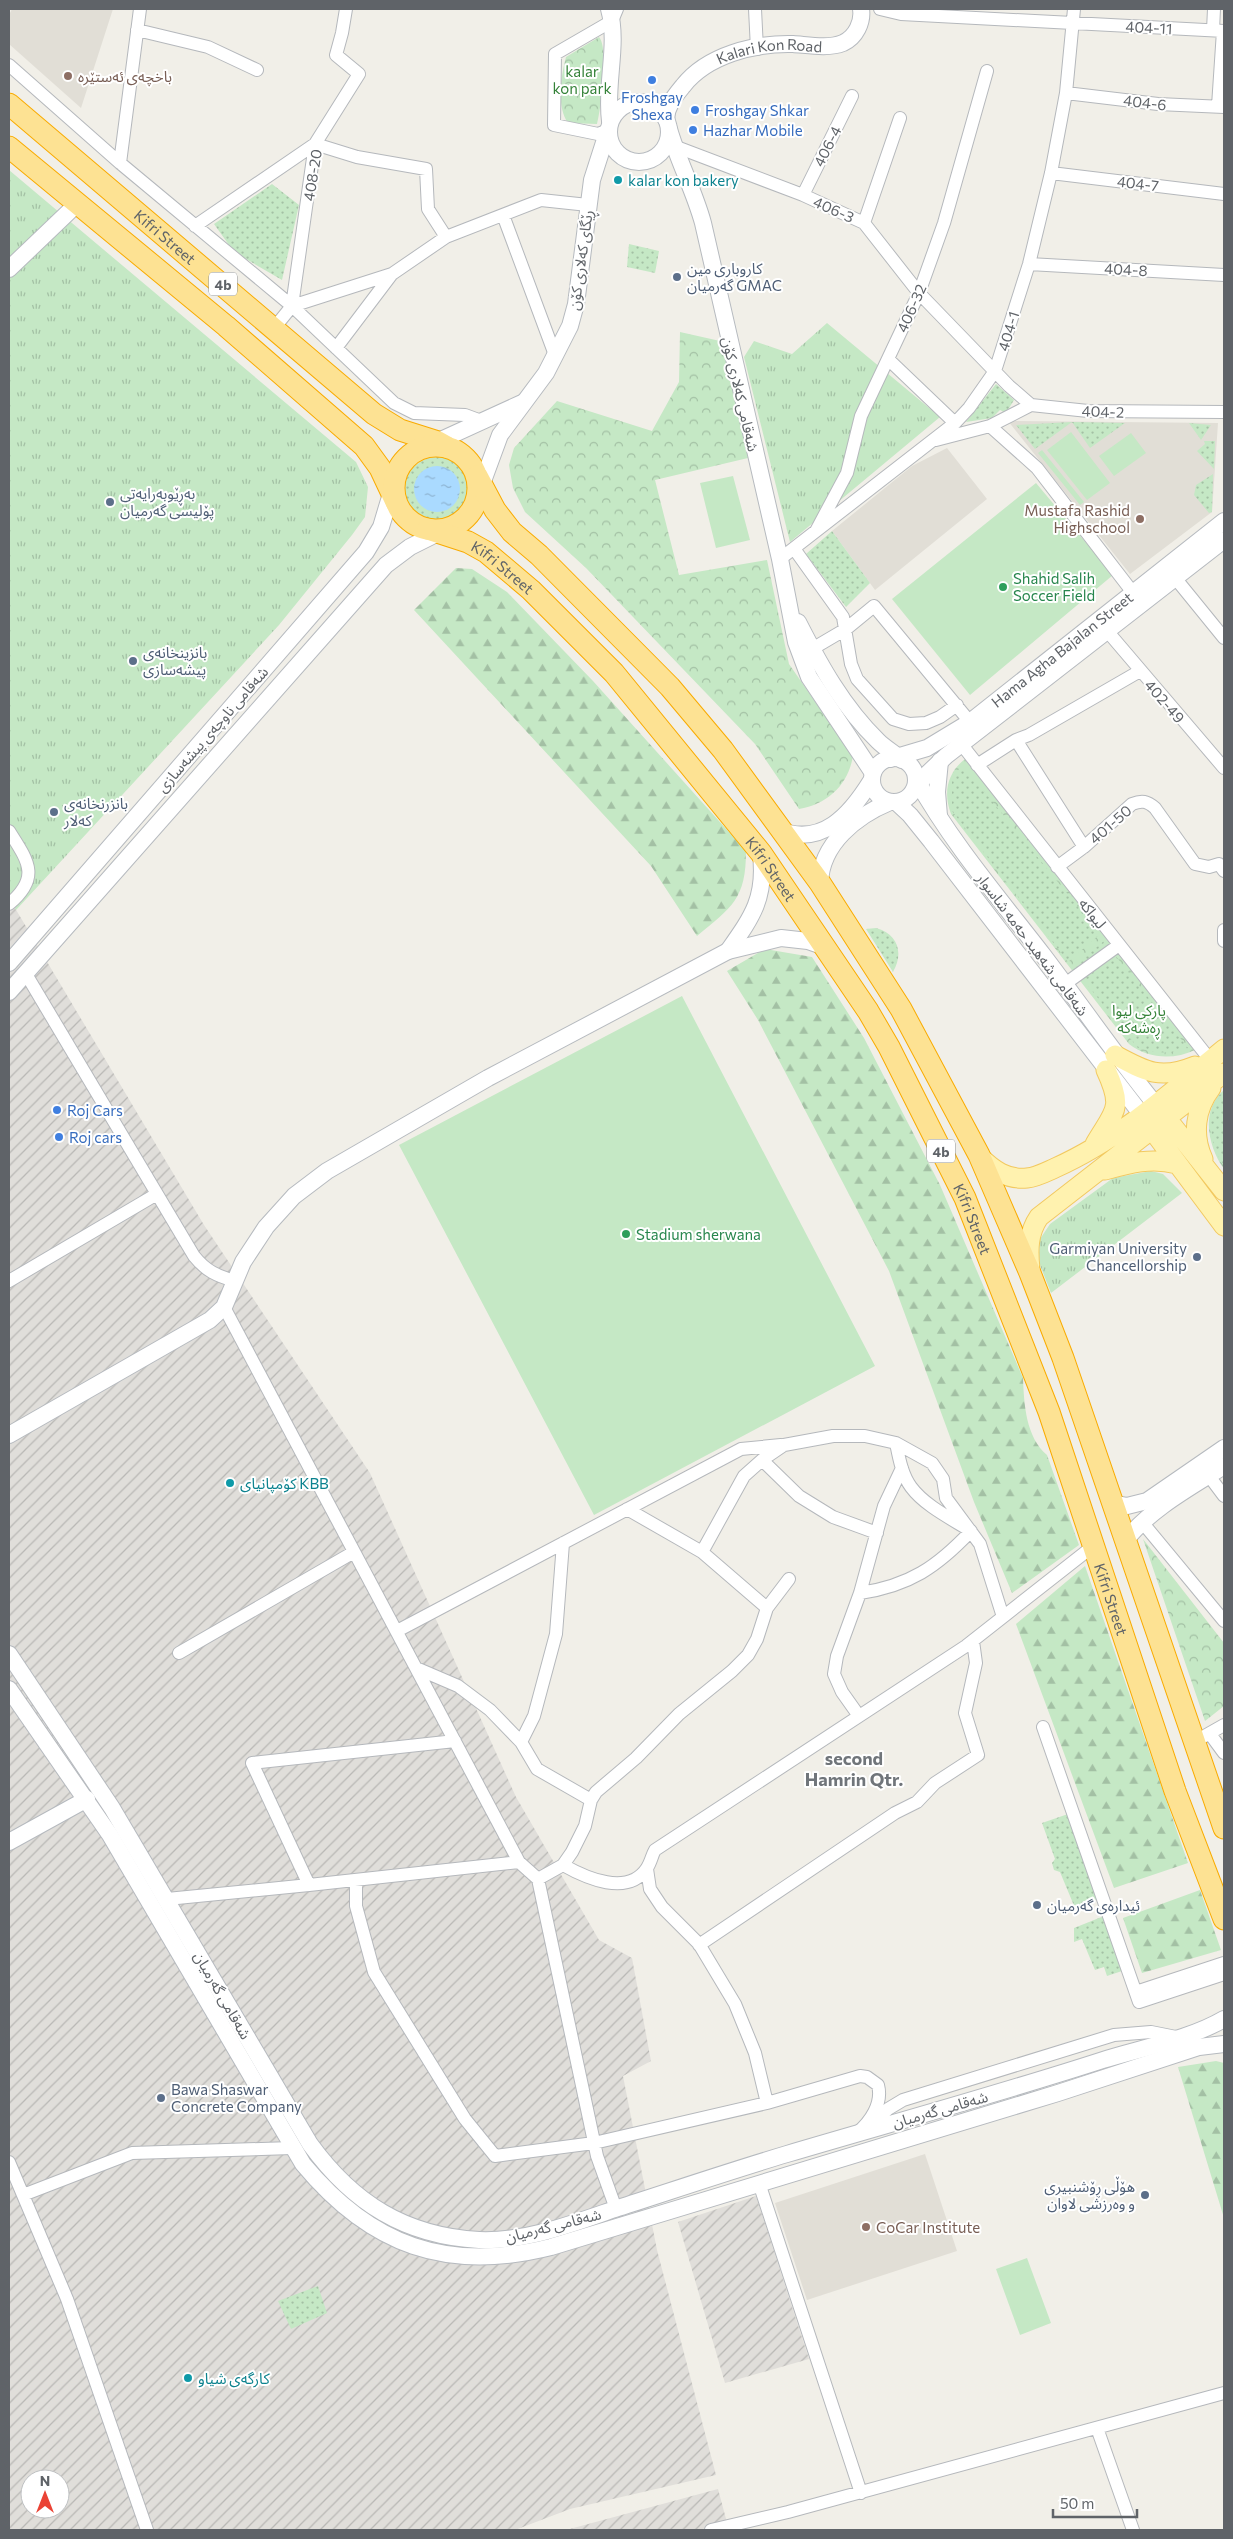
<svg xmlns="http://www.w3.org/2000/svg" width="1233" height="2539" font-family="Commissioner,'Noto Sans Arabic',sans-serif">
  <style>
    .industrial { fill: url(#industrial-furrows); fill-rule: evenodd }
    .education { fill: #e1ded6 }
    .grass { fill: url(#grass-tufts) }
    .forest { fill: url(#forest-firs) }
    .park { fill: url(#park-crowns) }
    .garden { fill: url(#garden-dots) }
    .pitch { fill: #c5e8c5 }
    .water { fill: url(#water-ripples) }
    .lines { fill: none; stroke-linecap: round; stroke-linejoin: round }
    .street-casing { stroke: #b5b8bc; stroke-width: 14 }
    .secondary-casing { stroke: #b6babf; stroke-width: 18 }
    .primary-casing { stroke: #f2c960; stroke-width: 21 }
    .highway-casing { stroke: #f9ab00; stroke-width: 23 }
    .street { stroke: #fff; stroke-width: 12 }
    .secondary { stroke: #fff; stroke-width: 16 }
    .primary { stroke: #fff2af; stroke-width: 19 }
    .highway { stroke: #fde293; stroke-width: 21 }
    .education-dot { fill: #8d6e63; stroke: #fff; stroke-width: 2 }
    .shop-dot { fill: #3f7fe0; stroke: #fff; stroke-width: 2 }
    .culture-dot { fill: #0f9aa8; stroke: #fff; stroke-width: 2 }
    .service-dot { fill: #5c6f8a; stroke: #fff; stroke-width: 2 }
    .leisure-dot { fill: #2e9e5b; stroke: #fff; stroke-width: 2 }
    .labels { text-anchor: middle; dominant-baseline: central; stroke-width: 4; stroke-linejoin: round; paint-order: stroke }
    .shield { fill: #fff; stroke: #8f9295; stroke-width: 1 }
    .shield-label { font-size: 14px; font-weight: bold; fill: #5f6368 }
    .street-label { font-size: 15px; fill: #5f6368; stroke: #fff }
    .park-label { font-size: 15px; fill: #348238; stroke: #fff }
    .education-label { font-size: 15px; fill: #785e54; stroke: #fff; text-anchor: start }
    .shop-label { font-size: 15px; fill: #366cbe; stroke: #fff; text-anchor: start }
    .culture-label { font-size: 15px; fill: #0d838f; stroke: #fff; text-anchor: start }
    .service-label { font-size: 15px; fill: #4e5e75; stroke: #fff; text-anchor: start }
    .leisure-label { font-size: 15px; fill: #27864d; stroke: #fff; text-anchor: start }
    .quarter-label { font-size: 18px; font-weight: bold; fill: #70757a; stroke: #fff }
  </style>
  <defs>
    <pattern id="industrial-furrows" width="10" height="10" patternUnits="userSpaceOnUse" patternTransform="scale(1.25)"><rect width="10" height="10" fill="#e0deda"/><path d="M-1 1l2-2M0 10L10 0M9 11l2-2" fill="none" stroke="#b9b8b5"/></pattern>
    <pattern id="grass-tufts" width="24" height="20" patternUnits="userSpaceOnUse" patternTransform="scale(1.25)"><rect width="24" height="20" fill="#c5e8c5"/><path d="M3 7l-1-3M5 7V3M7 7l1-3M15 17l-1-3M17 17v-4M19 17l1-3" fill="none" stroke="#a3c0a4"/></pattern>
    <pattern id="forest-firs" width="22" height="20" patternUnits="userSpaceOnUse" patternTransform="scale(1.25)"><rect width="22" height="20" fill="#c5e8c5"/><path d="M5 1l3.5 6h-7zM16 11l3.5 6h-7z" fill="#a3c0a4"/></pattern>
    <pattern id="park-crowns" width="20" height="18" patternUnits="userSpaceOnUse" patternTransform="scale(1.25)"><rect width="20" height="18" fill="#c5e8c5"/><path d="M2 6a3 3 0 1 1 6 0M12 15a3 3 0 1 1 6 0" fill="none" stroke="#a3c0a4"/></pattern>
    <pattern id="garden-dots" width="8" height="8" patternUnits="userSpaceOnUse" patternTransform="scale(1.25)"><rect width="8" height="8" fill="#c5e8c5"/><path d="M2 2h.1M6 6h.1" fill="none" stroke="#a3c0a4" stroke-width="1.8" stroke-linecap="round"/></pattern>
    <pattern id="water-ripples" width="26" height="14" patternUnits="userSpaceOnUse" patternTransform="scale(1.25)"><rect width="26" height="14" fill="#aadaff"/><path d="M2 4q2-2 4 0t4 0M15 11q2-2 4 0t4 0" fill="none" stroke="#8eb4d2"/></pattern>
  </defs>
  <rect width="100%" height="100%" fill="#f1efe8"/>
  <path class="industrial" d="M9,898L204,1225L370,1473L516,1797L599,1940L632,1958L651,2061L623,2076L657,2250L716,2475L570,2509L515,2530H9ZM30,2479H60V2509H30Z
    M756,2196L809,2359L725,2383L678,2222Z
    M718,2489L729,2530H566Z"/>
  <path class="education" d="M12,9H113L81,108L9,44V15Z
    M1008,421L1218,423L1212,512L1130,574Z
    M947,448L987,499L875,590L832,531L912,466Z
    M925,2154L957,2251L807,2300L775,2203Z"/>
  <path class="grass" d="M9,170L356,462L368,487L365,517L352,535L279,625L16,910L9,898Z
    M827,323L940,417L790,542L744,357L754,341L792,354Z
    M1151,1171L1163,1174L1182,1193L1051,1293L1040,1265L1039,1253L1040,1239L1050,1224L1113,1178Z"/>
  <path class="forest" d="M456,568L472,569L507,592L593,681L746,851C746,899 732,907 697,936L651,866L414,610Z
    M765,949L812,957L864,1038L940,1185L1023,1378C1024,1405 1026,1437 1047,1455L1079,1545L1012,1593L974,1502L889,1271L758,1020L727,971Z
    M1085,1566L1188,1863L1114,1888L1016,1624Z
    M1200,1890L1221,1950L1142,1973L1123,1918Z
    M1216,2061L1224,2063V2218L1178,2067Z"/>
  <path class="park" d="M599,37C609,48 601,109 597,124L568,123C556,106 561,76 566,57Z
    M680,332L720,341L731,370L748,458L655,480L679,575L767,560L789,664L853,756C848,785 828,804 799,809L755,744L586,568L525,512L513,488L509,465L514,448L557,401L652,431L679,382Z
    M965,759L1195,1050C1174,1060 1148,1059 1129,1044L951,814C943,793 947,773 965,759Z
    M1224,1090V1169C1208,1147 1200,1110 1224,1090Z
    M1143,1539L1224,1643V1706L1205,1721Z"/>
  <path class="garden" d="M272,184L299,205L282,280L234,252L214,224Z
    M629,244L659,251L655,273L627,267Z
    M996,384L1014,400L1006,413L1000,410L992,418L966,422Z
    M1072,422L1035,449L1016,425L1072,422L1125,423L1090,448Z
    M1189,423L1211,425L1201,440Z
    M1204,441H1215L1214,469L1197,451L1205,444Z
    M405 489a32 32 0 1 1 64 0a32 32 0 1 1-64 0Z
    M1213,474L1212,512L1209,513L1194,495L1196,485Z
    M832,531L870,583L846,607L806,554Z
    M962,764L1100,934L1068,962L952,811V780Z
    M876,928C898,934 904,953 893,972L866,929Z
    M1104,941L1188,1048C1172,1056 1154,1052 1138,1048L1073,967Z
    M1224,1093V1165C1210,1148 1204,1108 1224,1093Z
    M1068,1814L1097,1899L1075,1908L1060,1872L1054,1870L1052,1863L1055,1859L1042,1823Z
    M1104,1916L1122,1971L1107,1976L1104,1967L1095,1970L1082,1939L1074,1942V1928Z
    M318,2286L327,2313L291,2329L278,2301Z"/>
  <path class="pitch" d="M1071,432L1110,483L1087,500L1047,450Z
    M1131,433L1146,453L1114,476L1099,456Z
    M1042,450L1084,502L1080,505L1038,453Z
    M733,476L750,540L716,548L700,483Z
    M1036,483L1113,575L970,695L892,599Z
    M682,996L875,1366L594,1515L399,1145Z
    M1027,2258L1051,2323L1020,2335L996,2269Z"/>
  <path class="water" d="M414 489a23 23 0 1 1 46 0a23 23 0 1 1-46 0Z"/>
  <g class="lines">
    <defs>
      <path id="street" d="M755,9L757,49
        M880,9L901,14L1224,31
        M137,30L208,47L257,70
        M1213,30L1214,9
        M9,65L120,163L292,306L394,403L414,413L465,415L484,422
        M1066,93L1158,104L1224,107
        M1218,106L1223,31
        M608,130L598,134L554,125L555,54L612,21L617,9
        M674,146L803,195L864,223L919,293L1009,386L1031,405L1088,411L1224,412
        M120,163L140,9
        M1051,173L1224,194
        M803,195L852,96
        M503,215L555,355
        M864,223L900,118
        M195,226L315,144L357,157L426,169L428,209L446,237
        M1029,264L1224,275
        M292,306L392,274L446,237L541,200L588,205
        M275,327L292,306L315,144L359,74L336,55L342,33L346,9
        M336,348L392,274
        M888,359L955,423
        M990,426L1037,468L1134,594
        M936,440L990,426L1031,405
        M816,531L847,473L861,416L919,293L944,223L987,71
        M795,550L843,617L851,664L857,679L893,719L909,724L926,723L940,717L957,705
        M780,559L955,423L969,408L995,371L1029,264L1051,173L1066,93L1074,9
        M1176,579L1224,638
        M1108,632L1224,768
        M812,649L846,629L874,606L970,722
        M1016,740L1084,847
        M962,745L1211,1061
        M977,765L1016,740L1029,735L1140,671
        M9,831C28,861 41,877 9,904
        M1057,867L1084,847L1132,804C1142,800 1147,801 1155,808L1195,864L1209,867L1219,864L1224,871
        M1224,930V941
        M26,974L194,1256C206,1271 217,1276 235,1281
        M1065,984L1119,945
        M9,1281L157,1194
        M224,1307L519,1862L538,1879L597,2156L616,2209
        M762,1460L799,1496L833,1517L877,1533
        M1209,1476L1224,1496
        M627,1509L702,1552
        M1142,1522L1224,1621
        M563,1543L556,1634L534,1716L521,1742L537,1769L591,1800
        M860,1593C909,1586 937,1567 971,1531C952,1519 925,1506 911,1487C902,1475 899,1458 896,1443
        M767,1608L702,1552L744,1476L762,1460L784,1445L833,1436H865L896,1443L932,1463L943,1479L946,1498L980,1544L1003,1617
        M397,1631L741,1449L781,1445
        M179,1653L354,1552
        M416,1668L458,1686L490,1710L521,1742
        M859,1716L842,1692L834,1674L837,1656L860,1593L884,1506L902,1468
        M1043,1727L1139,2002L1224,1974
        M1210,1734L1224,1753
        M455,1741L252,1763L309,1885L519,1862
        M1194,1742L1224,1725
        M563,1865C586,1878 628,1897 647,1868C651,1862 652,1855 655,1850L966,1646L1092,1547
        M647,1869L650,1889L662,1907L699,1944L735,2004L755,2053L767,2103
        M538,1879L563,1865L572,1852L585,1826L591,1800L596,1792L636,1758L679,1714L732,1671L748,1655L757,1639L767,1608L789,1579
        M356,1880V1906L374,1972L465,2119L495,2156L594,2143L767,2103L860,2076L867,2077L878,2085C883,2104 870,2122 857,2133
        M167,1899L309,1885
        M699,1945L895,1813L917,1802L935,1783L978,1755L965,1713L976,1663L973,1641
        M1136,1992L1224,1963
        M873,2124L888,2109L903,2100L1114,2035L1151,2032L1176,2037
        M9,2162L67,2299L147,2530
        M759,2183L861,2493
        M23,2195L132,2153L292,2148
        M1097,2428L1133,2530
        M711,2530L788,2512L1224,2393"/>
      <g id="secondary">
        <path d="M609,9C619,44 605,84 610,121"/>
        <circle cx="639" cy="132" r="30"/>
        <path id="s1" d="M666,119C667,105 674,97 683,86C707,55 755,43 793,44C808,45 828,49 843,43C856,37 863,22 861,9"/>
        <path d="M669,129C678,161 694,190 703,223L780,559L796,642L809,677L873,773"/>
        <path d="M9,269L78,203"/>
        <path d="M430,445L522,403"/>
        <path d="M479,492L500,435L546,373L570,326L576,304L592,180L608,130"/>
        <path d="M798,622C820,665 843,707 878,741C885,748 894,753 902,760"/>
        <circle cx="894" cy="780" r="22"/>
        <path id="s2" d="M890,759L927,748L970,722L1224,521"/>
        <path d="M916,779C951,842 999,898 1043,955C1081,1005 1116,1056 1155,1104"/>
        <path d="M914,791L927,774L946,756L1224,540"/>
        <path d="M896,802L910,815L931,841L1142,1115"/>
        <path d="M939,816L937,792L940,761"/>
        <path d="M779,830C822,847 850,815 871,781"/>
        <path d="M820,883C821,844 856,816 890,802"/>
        <path d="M728,951C752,917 766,898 761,855"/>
        <path d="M9,963L366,552L381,527L393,487"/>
        <path d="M9,992L386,565L410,547L444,530"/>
        <path d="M9,1435L210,1320L224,1307L243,1262L266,1227L294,1196L327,1171L488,1078L728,951L781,938L808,941L825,947"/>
        <path d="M1112,1503L1127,1506L1147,1501L1224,1448"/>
        <path d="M1125,1541C1150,1509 1191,1487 1224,1466"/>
        <path d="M9,1654L112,1808L310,2144C353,2203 405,2236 479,2240C526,2242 574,2223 618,2208C674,2190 730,2171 787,2154C892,2123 998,2094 1103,2060C1141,2048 1190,2039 1224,2019"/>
        <path d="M9,1689L110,1835L303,2164C371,2246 447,2273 551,2247L1058,2093L1199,2047L1224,2044"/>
        <path d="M9,1842L87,1799"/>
      </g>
      <path id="primary" d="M1115,1055C1146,1072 1161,1080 1195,1066
        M1160,1110L1224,1191
        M1145,1120L1224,1226
        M1095,1144C1115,1110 1124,1109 1106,1070
        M980,1157C993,1170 1007,1180 1027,1178C1037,1177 1046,1172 1055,1168C1118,1140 1172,1092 1224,1049
        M1203,1159C1192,1135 1195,1109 1211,1088
        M1105,1170C1130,1163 1152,1157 1177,1164
        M1030,1269C1028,1250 1028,1233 1039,1217L1224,1073"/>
      <g id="highway">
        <path id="s3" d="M9,104L374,414L400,430L438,442L447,447"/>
        <path d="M9,147L226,326L364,446L380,468L396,502"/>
        <circle cx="436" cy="488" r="42"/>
        <path d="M477,476L495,510L512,532L539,555L670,687L723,750L820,883L901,1009L979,1155L1030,1273L1063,1358L1224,1828"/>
        <path id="s4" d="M428,529L468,542L486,552L531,590L614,673L761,853L868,1011L889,1047L965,1198L1049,1412L1175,1791L1224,1919"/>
      </g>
    </defs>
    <use href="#street" class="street-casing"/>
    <use href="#secondary" class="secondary-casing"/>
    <use href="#primary" class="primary-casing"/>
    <use href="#highway" class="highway-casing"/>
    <use href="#street" class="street"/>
    <use href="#secondary" class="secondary"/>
    <use href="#primary" class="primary"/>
    <use href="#highway" class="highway"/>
  </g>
  <g class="education-dot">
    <circle cx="68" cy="76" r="5"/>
    <circle cx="1140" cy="519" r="5"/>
    <circle cx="866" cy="2227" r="5"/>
  </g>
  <g class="shop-dot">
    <circle cx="652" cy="80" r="5"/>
    <circle cx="695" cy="110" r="5"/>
    <circle cx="693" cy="130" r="5"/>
    <circle cx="57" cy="1110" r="5"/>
    <circle cx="59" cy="1137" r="5"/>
  </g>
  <g class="culture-dot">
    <circle cx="618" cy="180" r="5"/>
    <circle cx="230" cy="1483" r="5"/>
    <circle cx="188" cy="2378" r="5"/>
  </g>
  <g class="service-dot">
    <circle cx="677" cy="277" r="5"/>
    <circle cx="110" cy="502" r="5"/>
    <circle cx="133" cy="661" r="5"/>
    <circle cx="54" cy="812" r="5"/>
    <circle cx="1197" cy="1257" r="5"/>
    <circle cx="1037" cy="1905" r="5"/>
    <circle cx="161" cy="2098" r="5"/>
    <circle cx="1145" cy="2195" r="5"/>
  </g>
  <g class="leisure-dot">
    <circle cx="1003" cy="587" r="5"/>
    <circle cx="626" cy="1234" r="5"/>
  </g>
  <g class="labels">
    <g class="shield">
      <rect x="209" y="272.5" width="28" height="23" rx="4"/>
      <rect x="927" y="1139.5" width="28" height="23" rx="4"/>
    </g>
    <g class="shield-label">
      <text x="223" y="284">4b</text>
      <text x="941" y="1151">4b</text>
    </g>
    <g class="street-label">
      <text transform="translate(1149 27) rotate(3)">404-11</text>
      <text stroke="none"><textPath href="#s1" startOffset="135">Kalari Kon Road</textPath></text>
      <text transform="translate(1145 102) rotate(7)">404-6</text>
      <text transform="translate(827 146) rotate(-63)">406-4</text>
      <text transform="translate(312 175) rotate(-81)">408-20</text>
      <text transform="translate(1138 183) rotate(7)">404-7</text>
      <text transform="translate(834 209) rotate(24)">406-3</text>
      <text stroke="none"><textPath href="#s3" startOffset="205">Kifri Street</textPath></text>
      <text transform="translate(580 260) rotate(-82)">ڕێگای کەلاری کۆن</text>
      <text transform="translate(1126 269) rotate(3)">404-8</text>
      <text transform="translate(911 308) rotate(-66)">406-32</text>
      <text transform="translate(1008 331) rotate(-73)">404-1</text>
      <text transform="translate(741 394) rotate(77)">شەقامی کەلاری کۆن</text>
      <text transform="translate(1103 411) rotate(2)">404-2</text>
      <text stroke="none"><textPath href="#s4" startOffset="85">Kifri Street</textPath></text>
      <text stroke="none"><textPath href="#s2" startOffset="206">Hama Agha Bajalan Street</textPath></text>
      <text transform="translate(1165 701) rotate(49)">402-49</text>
      <text transform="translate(212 729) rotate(-49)">شەقامی ناوچەی پیشەسازی</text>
      <text transform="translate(1110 824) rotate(-41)">401-50</text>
      <text stroke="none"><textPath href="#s4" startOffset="490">Kifri Street</textPath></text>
      <text transform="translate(1093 913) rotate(52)">لیواکە</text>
      <text transform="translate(1033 944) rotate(53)">شەقامی شەهید حەمە شاسوار</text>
      <text stroke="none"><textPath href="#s4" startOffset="895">Kifri Street</textPath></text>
      <text stroke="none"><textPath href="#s4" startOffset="1300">Kifri Street</textPath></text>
      <text transform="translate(223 1995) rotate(60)">شەقامی گەرمیان</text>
      <text transform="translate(940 2109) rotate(-16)">شەقامی گەرمیان</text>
      <text transform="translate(553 2225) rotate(-14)">شەقامی گەرمیان</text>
    </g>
    <g class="park-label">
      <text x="582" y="71">kalar<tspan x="582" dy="17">kon park</tspan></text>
      <text x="1139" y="1010">پارکی لیوا<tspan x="1139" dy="17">ڕەشەکە</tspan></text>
    </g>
    <g class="education-label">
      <text x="78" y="76">باخچەی ئەستێرە</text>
      <text x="1130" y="510" text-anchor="end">Mustafa Rashid<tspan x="1130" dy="17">Highschool</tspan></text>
      <text x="876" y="2227">CoCar Institute</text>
    </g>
    <g class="shop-label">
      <text x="652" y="97" text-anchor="middle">Froshgay<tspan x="652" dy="17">Shexa</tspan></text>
      <text x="705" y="110">Froshgay Shkar</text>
      <text x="703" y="130">Hazhar Mobile</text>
      <text x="67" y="1110">Roj Cars</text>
      <text x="69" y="1137">Roj cars</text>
    </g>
    <g class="culture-label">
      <text x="628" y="180">kalar kon bakery</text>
      <text x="240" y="1483">کۆمپانیای KBB</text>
      <text x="198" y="2378">کارگەی شیاو</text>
    </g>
    <g class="service-label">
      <text x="687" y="268">کاروباری مین<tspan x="687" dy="17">گەرمیان GMAC</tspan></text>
      <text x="120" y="493">بەڕێوبەرایەتی<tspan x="120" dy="17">پۆلیسی گەرمیان</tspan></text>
      <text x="143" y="652">بانزینخانەی<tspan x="143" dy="17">پیشەسازی</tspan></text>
      <text x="64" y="803">بانزرنخانەی<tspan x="64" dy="17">کەلار</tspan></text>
      <text x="1187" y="1248" text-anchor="end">Garmiyan University<tspan x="1187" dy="17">Chancellorship</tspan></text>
      <text x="1047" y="1905">ئیدارەی گەرمیان</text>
      <text x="171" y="2089">Bawa Shaswar<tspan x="171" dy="17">Concrete Company</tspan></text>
      <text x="1135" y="2186" text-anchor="end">هۆڵی ڕۆشنبیری<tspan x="1135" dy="17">و وەرزشی لاوان</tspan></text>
    </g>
    <g class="leisure-label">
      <text x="1013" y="578">Shahid Salih<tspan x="1013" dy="17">Soccer Field</tspan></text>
      <text x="636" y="1234">Stadium sherwana</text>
    </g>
    <g class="quarter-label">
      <text x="854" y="1758">second<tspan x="854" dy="21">Hamrin Qtr.</tspan></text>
    </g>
  </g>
  <rect width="1233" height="2539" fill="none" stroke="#5f6368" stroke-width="20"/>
  <g transform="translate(45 2494)"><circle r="24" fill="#ffffff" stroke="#bfc1c3"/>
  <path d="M0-4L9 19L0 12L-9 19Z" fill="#ea4335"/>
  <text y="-8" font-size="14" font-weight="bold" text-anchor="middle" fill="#5f6368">N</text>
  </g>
  <path d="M1053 2509v8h84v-8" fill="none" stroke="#5f6368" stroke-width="2.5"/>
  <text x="1060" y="2509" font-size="15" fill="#5f6368" stroke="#ffffff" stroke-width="4" paint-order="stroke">50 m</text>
</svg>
